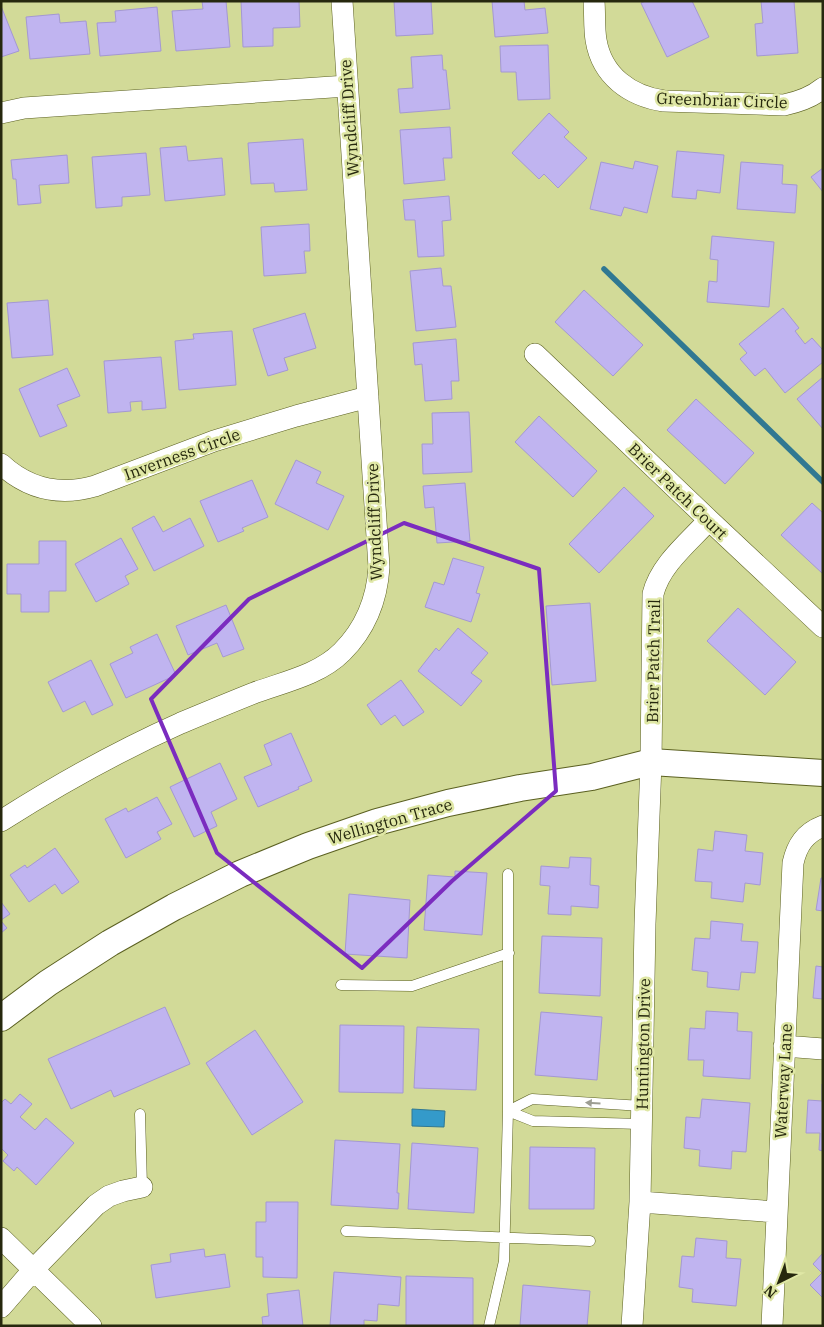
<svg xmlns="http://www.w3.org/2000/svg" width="824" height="1327" font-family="'IBM Plex Serif',serif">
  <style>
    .water { fill: #349aca; stroke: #307892 }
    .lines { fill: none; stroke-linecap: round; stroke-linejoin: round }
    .stream { stroke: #307892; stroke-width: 5.5 }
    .building { fill: #c0b4f0; stroke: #a498d3 }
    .service-casing { stroke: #5b6021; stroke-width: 11 }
    .minor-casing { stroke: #5b6021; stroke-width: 22 }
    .tertiary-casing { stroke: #5b6021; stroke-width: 28 }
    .service { stroke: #fff; stroke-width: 10 }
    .minor { stroke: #fff; stroke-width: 21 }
    .tertiary { stroke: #fff; stroke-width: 26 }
    .oneway { fill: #9d9e93 }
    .marked { fill: none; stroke: #7b2cbf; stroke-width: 4; stroke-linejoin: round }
    .labels { text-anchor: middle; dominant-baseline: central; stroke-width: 5; stroke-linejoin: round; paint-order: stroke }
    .street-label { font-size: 16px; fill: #26280e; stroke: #dfe7a5 }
  </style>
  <rect width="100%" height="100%" fill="#d2da98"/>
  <path class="water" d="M412,1109L445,1111L444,1127L412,1126Z"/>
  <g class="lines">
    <path class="stream" d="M604,269L823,482"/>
  </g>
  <path class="building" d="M202,1H226L230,47L176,51L172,11L203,9Z
    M241,1H299L300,27L273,28V46L243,47Z
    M394,1H431L433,34L396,36Z
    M492,1H524L525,10L545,8L548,33L495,37Z
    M645,1H692L709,37L667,57L641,3Z
    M761,1H794L798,53L757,56L755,24L763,23Z
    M1,6L19,51L1,57Z
    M157,7L161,51L100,56L97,23L116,22L115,11Z
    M59,14L60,23L86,21L90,54L30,59L26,17Z
    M548,45L550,99L518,100L516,72H501L500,46Z
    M442,55L443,70H446L450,109L400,113L398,89L413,88L411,57Z
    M549,113L569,132L564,137L587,158L558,188L544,174L539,179L512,153Z
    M450,127L452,158H443L445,180L404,184L400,130Z
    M303,139L307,190L275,192L274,183L251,184L248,143Z
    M186,146L188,161L222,158L225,195L165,201L160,148Z
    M677,151L724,155L720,193L697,190L696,199L672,197Z
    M146,153L150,195L122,197V206L96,208L92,157Z
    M67,155L69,183L39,185L41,203L18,205L16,179H13L11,160Z
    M635,161L658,166L647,213L624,207L621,216L590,209L601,162L633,169Z
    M741,162L783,165L782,184L797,185L795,213L737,209Z
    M823,168V192L811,177Z
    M449,196L451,220L442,221L444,256L418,257L415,220H405L403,200Z
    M309,224L310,251H304L306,273L264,276L261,227Z
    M712,236L774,242L769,307L707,302L709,281L717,282L718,260L710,259Z
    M441,268L443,286H451L456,327L416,331L410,271Z
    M584,290L643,345L613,376L555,322Z
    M48,300L53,355L12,358L7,303Z
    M783,308L799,328L795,331L805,344L812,338L823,350V362L785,393L765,368L755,376L740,359L747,353L739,344Z
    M305,313L316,348L284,358L288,370L268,376L253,329Z
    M232,331L236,385L179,390L175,341L194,339L193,334Z
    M456,339L459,381H451L452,399L425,401L422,364L415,365L413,343Z
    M161,357L166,408L142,410V401L130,402L131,411L108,413L104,361Z
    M67,368L80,396L57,405L67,426L40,437L19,389Z
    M823,377V429L797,399Z
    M696,399L754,453L725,484L667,430Z
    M469,412L472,472L423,474L422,444H433L432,413Z
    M539,416L597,471L573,497L515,442Z
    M296,460L321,472L316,483L344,496L328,530L275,504Z
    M252,480L268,517L242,528L244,531L218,542L200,501Z
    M465,483L470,541L437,543L434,507L425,508L423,486Z
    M624,487L654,516L599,573L569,544Z
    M812,503L823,513V574L781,535Z
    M154,516L163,532L190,518L204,546L154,571L132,528Z
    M121,538L138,569L125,576L129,584L96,602L75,564Z
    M39,541H66V591H49V612H21V594H7V564H39Z
    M453,558L484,567L476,593L480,594L471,622L425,607L434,582L444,585Z
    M590,603L596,681L552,685L546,606Z
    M226,605L244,649L223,657L217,643L188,655L176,626Z
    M738,608L796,662L765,695L707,641Z
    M458,628L488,653L471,673L482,681L461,706L418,671L436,648L439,651Z
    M157,634L176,675L126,698L110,664L133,653L130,647Z
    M91,660L113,705L92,715L85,701L63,712L48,682Z
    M401,680L424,712L403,726L395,715L381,725L367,705Z
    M291,733L312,781L298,787L299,789L258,807L244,777L272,765L264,745Z
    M220,763L237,799L211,812L217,826L194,837L170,787Z
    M157,797L172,824L157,832L161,839L126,858L105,819L126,808L128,812Z
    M715,831L747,835L745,851L763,853L760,885L745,883L743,902L711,898L712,882L695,881L698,849L713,851Z
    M55,848L79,882L62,894L55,884L29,902L10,875L25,865L27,868Z
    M570,857L591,858L590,885L599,886L598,908L571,906V915L548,914L550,886L540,885L541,866L569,868Z
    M455,871L487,873L482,935L424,930L428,875L455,877Z
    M821,878H823V911L816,910Z
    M349,894L410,900L407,958L345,954Z
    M1,902L10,914L1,920Z
    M1,921L7,928L1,933Z
    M711,921L743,924L741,941L758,942L755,973L741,972L739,990L707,987L708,972L692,970L695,938L710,939Z
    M542,936L602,938L600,996L539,993Z
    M816,966L823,967V999L813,998Z
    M165,1007L190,1064L114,1097L111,1090L71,1109L48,1059Z
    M706,1011L738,1013L737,1031L752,1032L750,1079L703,1076L704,1060H688L690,1028L705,1029Z
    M541,1012L602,1017L597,1080L535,1075Z
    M340,1025L404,1026L403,1093L339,1092Z
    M417,1027L479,1029L476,1090L414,1088Z
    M255,1030L303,1102L252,1135L206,1063Z
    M822,1084H823V1151L819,1150L820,1133H806L808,1100L822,1101Z
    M20,1094L32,1104L20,1117L35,1130L46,1118L74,1143L36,1185L17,1167L14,1171L3,1161L8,1155L1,1148V1103L5,1099L11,1104Z
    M702,1099L750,1103L746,1152L732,1151L731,1169L699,1166L700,1150L684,1148L686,1117L700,1118Z
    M335,1140L400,1144L397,1193H399L398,1209L331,1205Z
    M412,1143L478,1148L474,1213L408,1209Z
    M530,1147L595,1148L594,1209H529Z
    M266,1202H298L297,1278L263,1277V1257H256V1222H266Z
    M696,1238L727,1241L726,1258L741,1259L736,1306L692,1302L693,1289L679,1287L682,1256L694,1257Z
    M204,1249L205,1257L225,1254L230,1287L156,1298L151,1265L171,1262L170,1254Z
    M823,1253V1298L810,1285L822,1273L813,1264Z
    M334,1272L401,1277L399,1306L378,1304L377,1321L364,1320V1326H330Z
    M406,1276L473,1278V1326H406Z
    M523,1285L590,1291L587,1326H520Z
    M299,1290L303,1326H263L262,1317L269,1316L267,1294Z"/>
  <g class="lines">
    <defs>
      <path id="service" d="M341,985L412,986L509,953
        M140,1114L142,1187
        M641,1124L533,1121L508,1111L532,1099L642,1106
        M346,1231L590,1241
        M489,1326L504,1261L508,1111V874"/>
      <path id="minor" d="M594,1C595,14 594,28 596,40C602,76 630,96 664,101L784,105C798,102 811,98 823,88
        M1,113L24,108L347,86
        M535,354L709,520L823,627
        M1,464C28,489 60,496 95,486L214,441L296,416L368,397
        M1,821C59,784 118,751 181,723C205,713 229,703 254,693C284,682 319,675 342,652C366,628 377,600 379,567L342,1
        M784,1046L823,1049
        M640,1202L777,1212
        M1,1238L91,1326
        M1,1307L34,1269L96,1205L109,1196L123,1191L142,1187
        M632,1326L640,1202L645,924L651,762L653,594C660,565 688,543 709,520
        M772,1326L793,863C797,845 805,833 823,826"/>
      <path id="tertiary" d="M1,1018L48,983L110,943L174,907L240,874L308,846L377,822L448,803L520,788L592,777L651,762L823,773"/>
    </defs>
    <use href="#service" class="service-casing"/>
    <use href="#minor" class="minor-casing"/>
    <use href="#tertiary" class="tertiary-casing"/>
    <use href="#service" class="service"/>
    <use href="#minor" class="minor"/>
    <use href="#tertiary" class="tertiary"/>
  </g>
  <defs><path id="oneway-solid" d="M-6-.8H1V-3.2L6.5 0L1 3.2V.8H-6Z" transform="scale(1.25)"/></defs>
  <use class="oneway" href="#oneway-solid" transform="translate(593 1103) rotate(-176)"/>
  <path class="marked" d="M404,523L539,569L556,791L452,881L362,968L217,853L151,699L249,599Z"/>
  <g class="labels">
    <g class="street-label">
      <text transform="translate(722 100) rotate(2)">Greenbriar Circle</text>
      <text transform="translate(349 118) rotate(-94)">Wyndcliff Drive</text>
      <text transform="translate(182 454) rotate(-20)">Inverness Circle</text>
      <text transform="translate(678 491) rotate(44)">Brier Patch Court</text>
      <text transform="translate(374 522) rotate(-92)">Wyndcliff Drive</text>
      <text transform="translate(653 661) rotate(-89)">Brier Patch Trail</text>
      <text transform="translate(390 821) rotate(-16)">Wellington Trace</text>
      <text transform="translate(643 1044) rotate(-89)">Huntington Drive</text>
      <text transform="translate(783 1081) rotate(-87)">Waterway Lane</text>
    </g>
  </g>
  <rect width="824" height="1327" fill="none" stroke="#26280e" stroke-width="5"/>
  <g transform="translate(779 1282) rotate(222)" stroke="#dfe7a5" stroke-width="4" paint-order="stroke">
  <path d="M0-4L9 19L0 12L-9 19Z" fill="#26280e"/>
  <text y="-8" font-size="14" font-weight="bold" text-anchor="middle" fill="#26280e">N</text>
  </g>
</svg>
